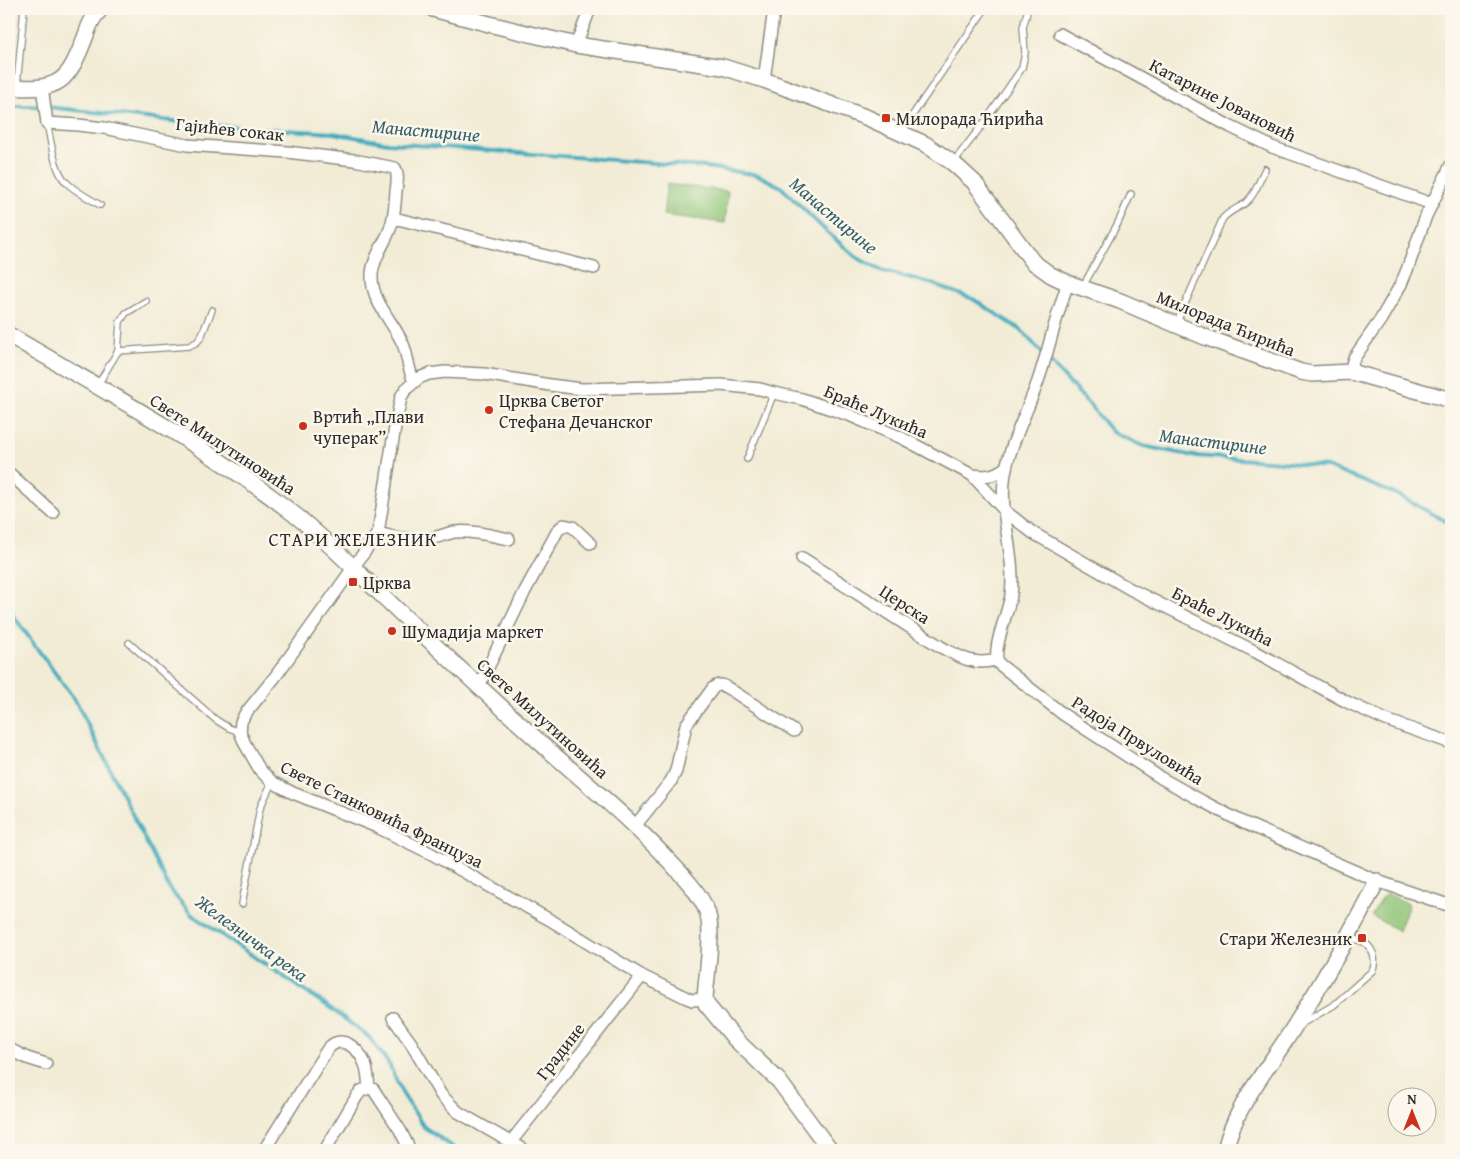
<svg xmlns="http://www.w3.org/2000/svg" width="1460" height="1159" font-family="'Gentium Book Plus',serif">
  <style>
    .green { fill: #91c678; stroke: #5e7852 }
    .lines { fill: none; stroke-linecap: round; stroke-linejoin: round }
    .stream { stroke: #40acbe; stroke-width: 4 }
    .lane-casing { stroke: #8e8c80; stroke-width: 8 }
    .street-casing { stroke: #8e8c80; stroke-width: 14 }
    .secondary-casing { stroke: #8e8c80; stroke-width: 18 }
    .lane { stroke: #fff; stroke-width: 5.5 }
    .street { stroke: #fff; stroke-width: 11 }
    .secondary { stroke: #fff; stroke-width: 15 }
    .poi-dot { fill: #c8321e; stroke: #fbf7ec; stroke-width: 2 }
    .labels { text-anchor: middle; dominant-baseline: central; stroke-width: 5; stroke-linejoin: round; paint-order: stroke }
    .street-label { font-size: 18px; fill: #2b2b2b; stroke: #fbf7ec }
    .poi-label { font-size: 18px; fill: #2b2b2b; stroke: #fbf7ec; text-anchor: start }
    .water-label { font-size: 19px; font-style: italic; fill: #335f66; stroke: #fbf7ec }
    .neighbourhood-label { font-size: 19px; letter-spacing: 1px; fill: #2b2b2b; stroke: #fbf7ec }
  </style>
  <rect width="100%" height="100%" fill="#fbf7ec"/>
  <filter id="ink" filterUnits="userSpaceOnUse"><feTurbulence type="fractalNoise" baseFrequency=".02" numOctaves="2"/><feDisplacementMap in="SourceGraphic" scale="10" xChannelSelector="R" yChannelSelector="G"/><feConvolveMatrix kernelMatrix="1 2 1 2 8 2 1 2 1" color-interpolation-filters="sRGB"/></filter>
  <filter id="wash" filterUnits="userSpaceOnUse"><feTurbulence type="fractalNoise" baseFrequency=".0096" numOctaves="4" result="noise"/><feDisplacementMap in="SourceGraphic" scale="20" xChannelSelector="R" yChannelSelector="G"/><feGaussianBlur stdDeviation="1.12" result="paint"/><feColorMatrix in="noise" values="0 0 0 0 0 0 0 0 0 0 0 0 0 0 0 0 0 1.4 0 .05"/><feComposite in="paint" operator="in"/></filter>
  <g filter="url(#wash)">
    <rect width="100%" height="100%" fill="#f2ecd6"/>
    <path class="green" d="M667,184L728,191L725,223L663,215Z
      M1386,893L1409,904L1399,931L1371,916Z"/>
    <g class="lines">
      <path class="stream" d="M9,106H39L208,125L333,133L388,143L706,167L758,175L781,187L826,231L856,257L880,270L930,283L973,299L1021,330L1043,354
        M1048,360L1089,404L1112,432L1143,446L1194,456L1270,461L1327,467L1398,495L1451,524
        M9,610L77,703L170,890L192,915L326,1005L369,1037L389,1064L402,1093L424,1127L457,1150"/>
    </g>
  </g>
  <g filter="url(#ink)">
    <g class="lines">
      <defs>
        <path id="lane" d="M17,85L24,9
          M47,123C51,141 54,171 67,183C76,192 89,198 100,205
          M901,132L985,9
          M953,163L986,120L1022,68L1025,53L1023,27L1028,9
          M1082,288L1118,223L1131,194
          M1176,324L1223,218C1230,211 1236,209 1244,204C1255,196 1259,181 1265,169
          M118,351L189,346L197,342L201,337L212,310
          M97,386L118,351L120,322L126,313L146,301
          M747,459L774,393
          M129,643L216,720L229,728L240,732
          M242,904L260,808L272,782
          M1301,1024L1334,1005L1372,971C1380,956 1367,936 1349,940"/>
        <path id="street" d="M1060,34L1231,127L1272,147L1432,204
          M576,45L590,9
          M764,80L774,9
          M42,87L47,123L78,125L104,128L187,145L287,152L354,160L395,168C399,175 397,183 396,191C395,203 395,216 390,229C385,243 372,260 372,275C371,302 393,321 403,344C408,356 408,370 414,381
          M394,218L594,268
          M1068,283C1056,315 1049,349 1038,381C1027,413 1007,449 1004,481C1000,519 1016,557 1011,595C1009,611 990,652 999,664L1064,715L1161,778L1202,801L1242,822L1377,881L1451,906
          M1351,372L1352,364L1354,358L1381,319L1401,284L1407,270L1426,216L1451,165
          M9,473L53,513
          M972,475C986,477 995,476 1006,467
          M378,533C395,538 413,541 432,538C440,537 447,533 455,532C473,530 492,536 509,539
          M802,558L941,647C960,657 973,666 996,660
          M479,686L525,591L558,530L564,525L573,527L590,543
          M635,826L671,781L676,771L686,725L713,688C720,682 724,686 731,690L794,731
          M705,999L692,1000L687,998L642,976L552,921L430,853L377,827L293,793L272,782L260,770L245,744L240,732L241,722L245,714L275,677L378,533L394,433L401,397L406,389L419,378L429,374L445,372L484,374L550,385L582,389L721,385L760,389L774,393L802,399L849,415L902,438L972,475L1005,511L1033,533L1130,589L1256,652L1347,702L1386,720L1451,743
          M393,1018L411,1043L441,1095L458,1112L524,1150
          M9,1049L27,1058L46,1064
          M264,1150L327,1050C340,1032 359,1048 365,1064C368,1071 368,1080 369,1088L373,1089L375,1092L400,1130L410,1150
          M325,1150L357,1096L361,1091L369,1088
          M507,1150L510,1143L642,976"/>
        <path id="secondary" d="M433,9L493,25L576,45L723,67L764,80L868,118L925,144L953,163L974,182L1033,262L1051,275L1068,283L1120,301L1205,337L1301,372L1312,374L1351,372L1451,400
          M9,87C61,91 68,82 86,35C89,25 93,16 101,9
          M9,335C104,391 202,443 290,511C324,537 354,569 386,599C438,649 491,698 544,746C587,784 631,820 670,862C683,876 698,891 706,909C715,928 706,977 705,999L706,1004L735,1039L779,1081L830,1150
          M1225,1150C1236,1103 1269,1068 1294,1027C1324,980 1352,931 1377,881"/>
      </defs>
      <use href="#lane" class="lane-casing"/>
      <use href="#street" class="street-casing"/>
      <use href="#secondary" class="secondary-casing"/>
      <use href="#lane" class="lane"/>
      <use href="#street" class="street"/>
      <use href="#secondary" class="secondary"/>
    </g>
  </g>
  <g class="poi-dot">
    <rect x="881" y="113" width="10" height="10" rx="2.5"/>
    <circle cx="489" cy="410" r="5"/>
    <circle cx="303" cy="426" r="5"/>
    <rect x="348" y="577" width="10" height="10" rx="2.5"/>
    <circle cx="392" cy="631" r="5"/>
    <rect x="1357" y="933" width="10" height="10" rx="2.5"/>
  </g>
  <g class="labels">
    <g class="street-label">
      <text transform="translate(1223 100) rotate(27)">Катарине Јовановић</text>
      <text transform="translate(230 129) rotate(6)">Гајићев сокак</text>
      <text transform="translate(1226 323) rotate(22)">Милорада Ћирића</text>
      <text transform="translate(876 411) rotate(23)">Браће Лукића</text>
      <text transform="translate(223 444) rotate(33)">Свете Милутиновића</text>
      <text transform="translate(905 604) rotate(33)">Церска</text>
      <text transform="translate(1223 616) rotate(27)">Браће Лукића</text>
      <text transform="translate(543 718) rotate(42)">Свете Милутиновића</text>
      <text transform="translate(1138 740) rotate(32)">Радоја Првуловића</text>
      <text transform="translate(382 814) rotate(26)">Свете Станковића Француза</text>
      <text transform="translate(560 1051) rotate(-52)">Градине</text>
    </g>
    <g class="poi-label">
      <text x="896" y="118">Милорада Ћирића</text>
      <text x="499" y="400">Црква Светог<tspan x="499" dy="21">Стефана Дечанског</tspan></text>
      <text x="313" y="416">Вртић „Плави<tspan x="313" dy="21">чуперак”</tspan></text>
      <text x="363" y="582">Црква</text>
      <text x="402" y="631">Шумадија маркет</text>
      <text x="1352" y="938" text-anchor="end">Стари Железник</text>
    </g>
    <g class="water-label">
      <text transform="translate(426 130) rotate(5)">Манастирине</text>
      <text transform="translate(834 215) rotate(40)">Манастирине</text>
      <text transform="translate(1213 441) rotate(7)">Манастирине</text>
      <text transform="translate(252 938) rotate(36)">Железничка река</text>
    </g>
    <g class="neighbourhood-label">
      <text x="353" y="539">СТАРИ ЖЕЛЕЗНИК</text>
    </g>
  </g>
  <rect width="1460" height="1159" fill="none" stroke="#fbf7ec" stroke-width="30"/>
  <g transform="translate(1412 1112)"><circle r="24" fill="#fbf7ec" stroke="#a8a59f"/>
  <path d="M0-4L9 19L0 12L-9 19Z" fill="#c8321e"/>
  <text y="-8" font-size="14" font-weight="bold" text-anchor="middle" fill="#2b2b2b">N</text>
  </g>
</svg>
